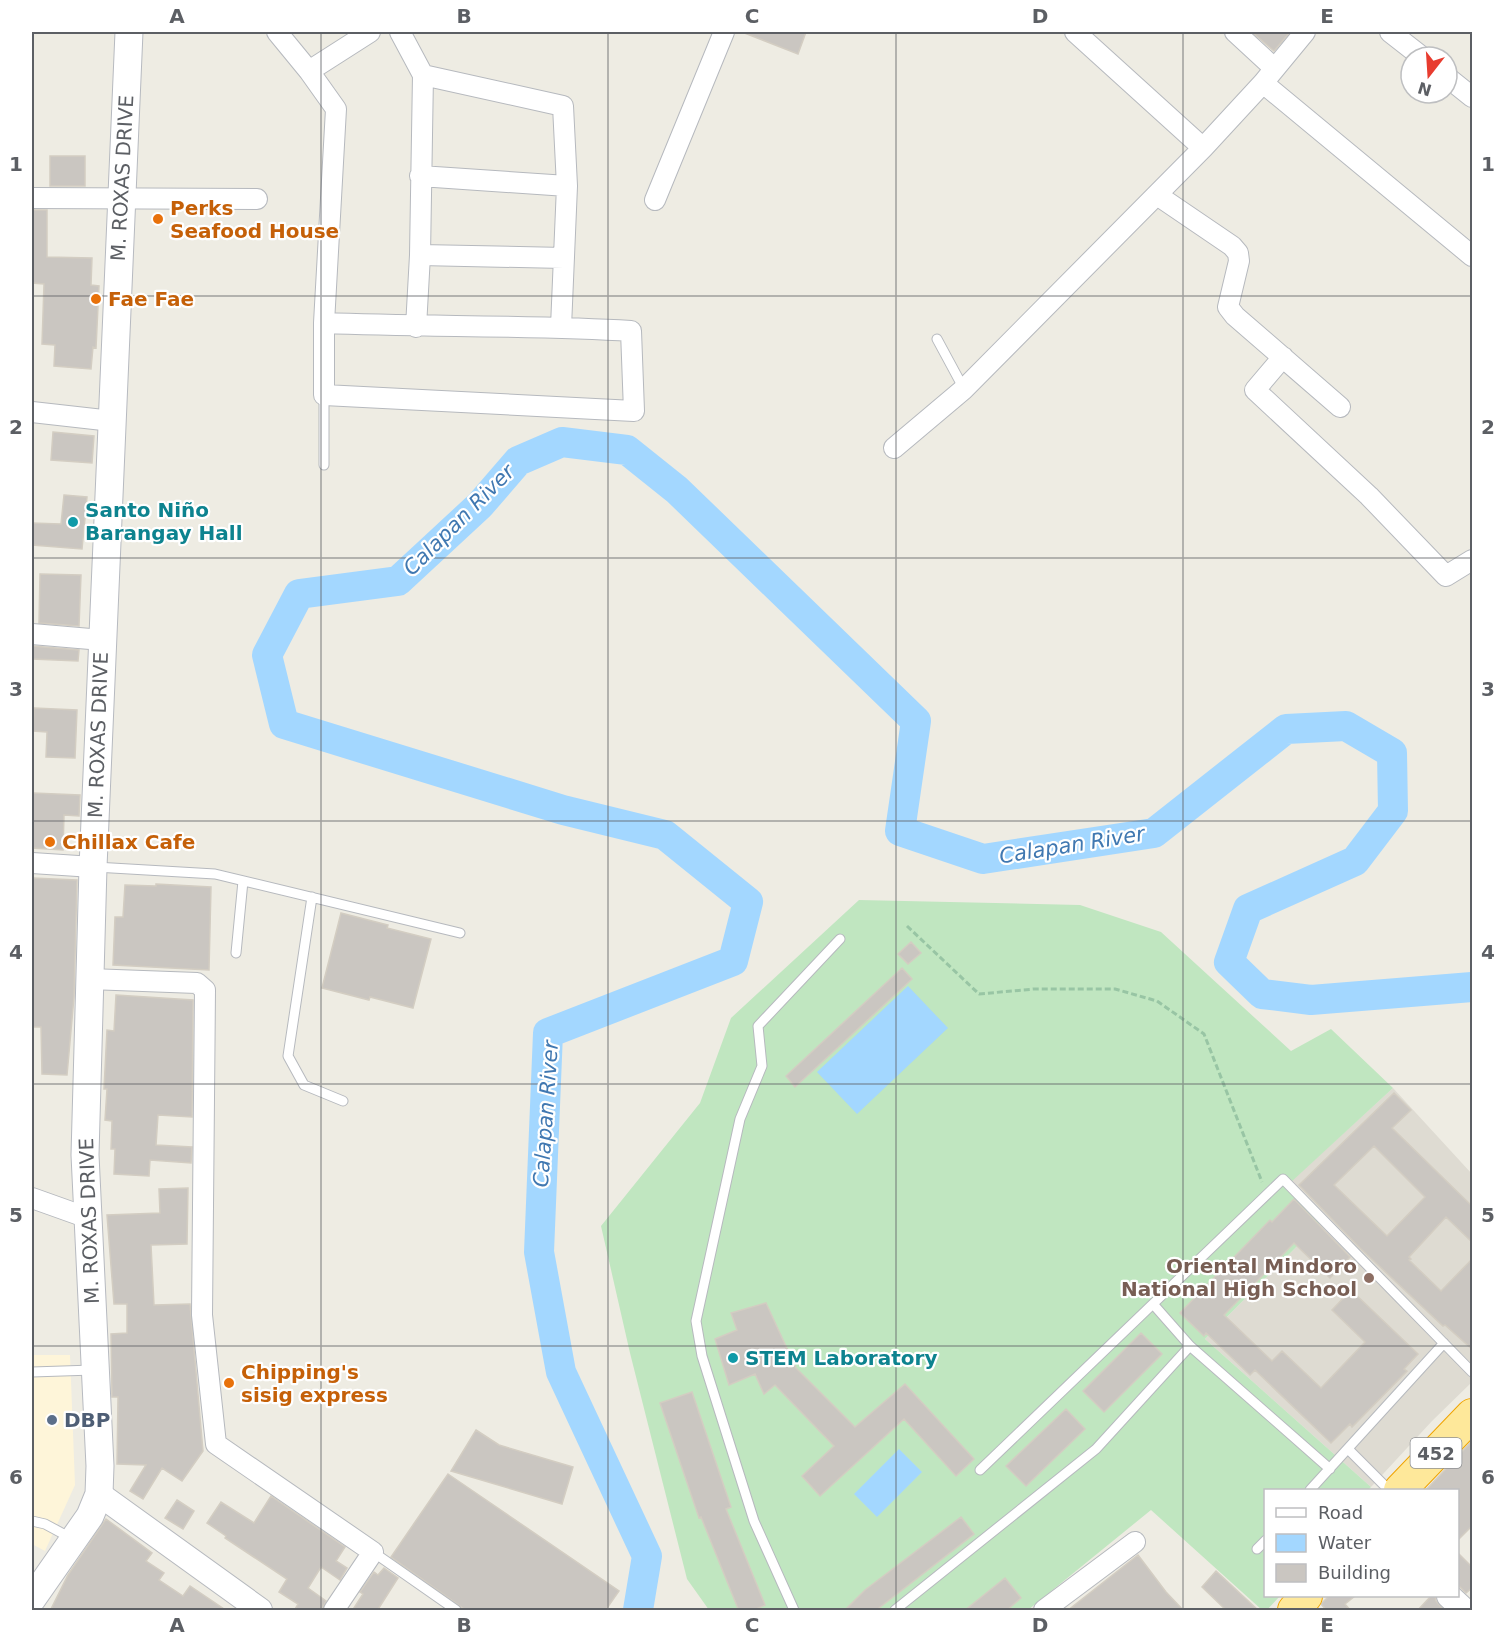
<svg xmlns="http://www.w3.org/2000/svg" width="1504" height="1642" font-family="'DejaVu Sans',sans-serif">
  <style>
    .commercial { fill: #fef5d9 }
    .education { fill: #dedbd2 }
    .garden { fill: #c0e6c0 }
    .water { fill: #a3d7ff }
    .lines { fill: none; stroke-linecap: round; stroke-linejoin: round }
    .river { stroke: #a3d7ff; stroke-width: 30 }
    .building { fill: #cac6c1; stroke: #d3cdc2; stroke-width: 1.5; fill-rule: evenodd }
    .service-casing { stroke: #b6b9be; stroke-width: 11 }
    .minor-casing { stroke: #b6b9be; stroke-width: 22 }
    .tertiary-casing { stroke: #b6b9be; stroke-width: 26 }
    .secondary-casing { stroke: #b7bac0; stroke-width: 29 }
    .trunk-casing { stroke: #f1a401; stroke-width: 34 }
    .path { stroke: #98c5a4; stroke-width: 3; stroke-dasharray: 6 3; stroke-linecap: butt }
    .service { stroke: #fff; stroke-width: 9 }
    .minor { stroke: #fff; stroke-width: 20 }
    .tertiary { stroke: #fff; stroke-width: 24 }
    .secondary { stroke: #fff; stroke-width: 27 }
    .trunk { stroke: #fee89a; stroke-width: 32 }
    .grid { fill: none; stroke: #5c5f64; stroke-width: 1.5; stroke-opacity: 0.55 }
    .food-dot { fill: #e8710a; stroke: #fff; stroke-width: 2 }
    .culture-dot { fill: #0f9aa8; stroke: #fff; stroke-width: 2 }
    .education-dot { fill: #8d6e63; stroke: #fff; stroke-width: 2 }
    .service-dot { fill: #5c6f8a; stroke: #fff; stroke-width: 2 }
    .labels { text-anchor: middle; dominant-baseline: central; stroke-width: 4.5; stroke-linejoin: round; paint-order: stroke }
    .shield { fill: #fff; stroke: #8d8f92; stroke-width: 1.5 }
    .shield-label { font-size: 18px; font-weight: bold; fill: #5c5f64 }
    .street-label { font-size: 20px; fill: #5c5f64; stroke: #fff }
    .food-label { font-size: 20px; font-weight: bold; fill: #c56008; stroke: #fff; text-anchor: start }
    .culture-label { font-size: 20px; font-weight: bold; fill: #0d838f; stroke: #fff; text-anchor: start }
    .education-label { font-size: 20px; font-weight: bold; fill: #785e54; stroke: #fff; text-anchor: end }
    .service-label { font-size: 20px; font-weight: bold; fill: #4e5e75; stroke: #fff; text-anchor: start }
    .water-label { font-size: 21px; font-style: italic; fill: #4078b1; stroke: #fff }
    .neatline { fill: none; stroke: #5c5f64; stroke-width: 2 }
    .grid-label { font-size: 20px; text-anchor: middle; font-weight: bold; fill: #5c5f64 }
  </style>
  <rect width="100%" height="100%" fill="#eeece3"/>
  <path class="commercial" d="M32,1355H70L75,1485L45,1551L32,1544Z"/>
  <path class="education" d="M1393,1088L1472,1174V1382L1432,1421L1371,1487L1205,1339L1326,1217L1289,1183Z"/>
  <path class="garden" d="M859,900L1080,905L1161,932L1291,1051L1331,1029L1393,1088L1290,1183L1326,1217L1205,1339L1371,1487L1368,1490H1266V1596H1280L1267,1610H1262L1151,1510L1028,1610H709L687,1579L630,1353L601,1226L700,1103L731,1018Z"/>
  <path class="water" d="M908,986L948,1028L857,1114L817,1072Z
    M899,1449L922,1472L877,1517L854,1494Z"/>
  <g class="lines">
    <path class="river" d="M638,1610L647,1556L561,1372L539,1252L548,1033L733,961L748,902L665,835L563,810L284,724L267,655L299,594L398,581L480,505L518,461L562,442L627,450L677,490L916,721L900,831L983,859L1154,833L1286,729L1346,726L1392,753L1393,811L1355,861L1248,909L1229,962L1262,994L1311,1000L1472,987"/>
  </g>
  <path class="building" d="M742,32H806L798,54Z
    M1252,32H1290L1274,51Z
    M50,156H85V186H50Z
    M32,210H47V257L92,258L91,285L99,286L96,348L93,347L91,369L54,366L55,345L42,344L44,284L32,283Z
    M53,432L94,436L92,463L51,460Z
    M64,495L87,497L82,549L32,545V523L61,524Z
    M40,574L81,575L79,626L39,623Z
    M32,646L79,650L78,661L32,659Z
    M34,708L77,710L75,758L46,757L47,732L33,731Z
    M33,793L80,795L79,816L64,815L63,850L32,848Z
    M32,878L77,880L74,997L67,1075L42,1074L41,1027H32Z
    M156,884L211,887L209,970L113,965L115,917H123L125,885L156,886Z
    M341,913L388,925L387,928L431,939L413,1008L370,997L369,1000L322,988Z
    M911,942L921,953L908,964L898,954Z
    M902,968L912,979L795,1087L786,1076Z
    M116,995L193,1000L192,1117L158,1115L156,1145L192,1147L191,1163L150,1160L149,1176L114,1174L115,1149H111L112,1121L105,1120L107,1089H104L107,1030L114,1031Z
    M1394,1093L1411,1110L1392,1128L1473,1207V1243L1446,1217L1409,1257L1411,1259L1409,1260L1441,1291L1473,1258V1350L1445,1325L1443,1326L1360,1248L1299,1185ZM1374,1146L1425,1197L1387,1236L1334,1185Z
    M188,1188L187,1244L151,1245L154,1305L190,1304L203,1451L182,1481L162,1468L143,1499L130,1491L146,1465L117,1464L118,1397H112L111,1334L127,1333V1304H114L107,1215L160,1213L159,1189Z
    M1294,1199L1350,1257L1330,1278L1294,1243L1224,1315L1272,1361L1282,1351L1321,1388L1365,1342L1332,1310L1351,1290L1418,1354L1404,1369L1407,1371L1352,1427L1350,1424L1331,1443L1255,1370L1250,1375L1206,1333L1204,1336L1180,1313L1270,1220L1272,1222Z
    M766,1303L796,1368L855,1427L905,1384L974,1459L956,1476L904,1419L820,1496L802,1476L834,1446L775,1385L764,1394L755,1374L729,1385L715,1339L737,1330L731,1313Z
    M1141,1333L1162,1354L1104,1412L1083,1391Z
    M692,1392L731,1507L726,1509L765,1605L752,1611H739L701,1517L699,1518L660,1403Z
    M1066,1409L1085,1429L1026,1486L1006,1466Z
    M476,1430L499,1445L573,1467L562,1504L451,1471Z
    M1473,1440V1525L1458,1540V1491H1425Z
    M448,1474L619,1591L605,1611H467L391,1557Z
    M271,1496L345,1547L336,1561L347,1568L340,1580L321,1567L308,1588L326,1601L321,1611H294L298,1604L279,1592L287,1579L225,1538L226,1536L207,1523L221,1502L254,1523Z
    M177,1500L194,1511L183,1529L165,1518Z
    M961,1517L974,1534L875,1611H844L865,1590Z
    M106,1519L152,1553L146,1561L164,1573L159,1580L183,1596L190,1586L227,1611H50L68,1575Z
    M1458,1553L1473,1568V1587L1466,1593L1458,1585Z
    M1138,1555L1166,1592L1184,1611H1067Z
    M384,1568L398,1578L377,1611H352L363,1594L360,1592L374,1572L378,1575Z
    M1216,1571L1259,1611H1227L1202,1587Z
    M1005,1578L1021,1598L1006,1611H964Z
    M1329,1596H1355L1345,1604L1351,1611H1327L1321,1604Z
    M1431,1596H1435L1436,1601L1444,1611H1417Z"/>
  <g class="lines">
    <defs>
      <path id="service" d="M937,339L964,389
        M324,395V465
        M95,867L215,874L460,933
        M312,897L288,1056L304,1085L343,1101
        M236,953L243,881
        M1153,1304L1190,1346L1330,1469
        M32,1372L93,1370
        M1348,1449L1389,1490
        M980,1470L1283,1179L1472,1372
        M1310,1490L1444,1343
        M32,1521L45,1524L71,1538
        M1257,1549L1266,1540
        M373,1552L456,1610
        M794,1610L754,1521L702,1356L696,1321L740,1119L762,1066L758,1026L840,939
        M895,1610L1096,1449L1190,1346"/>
      <path id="minor" d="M277,32L309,71L370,32
        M400,32L423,75L563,106L567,186L561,327
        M1075,32L1203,148L1263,83L1305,32
        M1235,32L1274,68
        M1390,32L1422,57
        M309,71L336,109L324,323V395L634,411L631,331C529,325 427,327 324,323
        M1447,77L1472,97
        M1263,83L1472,256
        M420,176L567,186
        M1157,195L1232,246L1238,253L1239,261L1228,307L1235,316L1340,407
        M32,198L257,199
        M655,200L724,32
        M420,255L423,75
        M416,327L420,255L564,258
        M1283,357L1255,390L1369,496L1446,576L1472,560
        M32,412L112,421
        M894,448L964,389L1203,148
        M32,634L102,640
        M32,863L93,867
        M89,979L197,983L205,990L202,1315L216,1444L373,1552L334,1610
        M32,1198L88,1218
        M1044,1610L1135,1542"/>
      <path id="tertiary" d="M99,1494L260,1610
        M1449,1596L1464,1610"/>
      <path id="secondary" d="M32,1599L90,1516L99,1494L100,1466L85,1155L93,867L129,32"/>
      <path id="trunk" d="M1400,1490L1472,1415
        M1294,1610L1306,1596"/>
    </defs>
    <use href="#service" class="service-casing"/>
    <use href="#minor" class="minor-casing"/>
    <use href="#tertiary" class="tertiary-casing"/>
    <use href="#secondary" class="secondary-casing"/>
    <use href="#trunk" class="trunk-casing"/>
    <path class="path" d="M907,926L979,994L1034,989H1115L1157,1001L1204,1034L1262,1182"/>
    <use href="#service" class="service"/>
    <use href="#minor" class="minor"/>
    <use href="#tertiary" class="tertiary"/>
    <use href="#secondary" class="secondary"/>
    <use href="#trunk" class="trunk"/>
  </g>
  <path class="grid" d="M321,32V1610M608,32V1610M896,32V1610M1183,32V1610M32,296H1472M32,558H1472M32,821H1472M32,1084H1472M32,1346H1472"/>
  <g class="food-dot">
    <circle cx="158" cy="219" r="6"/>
    <circle cx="96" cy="299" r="6"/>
    <circle cx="50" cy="842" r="6"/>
    <circle cx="229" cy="1383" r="6"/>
  </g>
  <g class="culture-dot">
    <circle cx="73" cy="522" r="6"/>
    <circle cx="733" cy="1358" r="6"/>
  </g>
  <circle class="education-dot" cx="1369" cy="1278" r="6"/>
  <circle class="service-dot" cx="52" cy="1420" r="6"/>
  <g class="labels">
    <rect class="shield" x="1410.5" y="1438" width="51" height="30" rx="4.5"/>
    <g class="shield-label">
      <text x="1436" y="1453">452</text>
    </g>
    <g class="street-label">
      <text transform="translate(122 178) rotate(-87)">M. ROXAS DRIVE</text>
      <text transform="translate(98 735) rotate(-88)">M. ROXAS DRIVE</text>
      <text transform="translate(89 1221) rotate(-92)">M. ROXAS DRIVE</text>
    </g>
    <g class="food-label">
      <text x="170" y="208">Perks<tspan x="170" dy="23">Seafood House</tspan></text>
      <text x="108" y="299">Fae Fae</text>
      <text x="62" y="842">Chillax Cafe</text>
      <text x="241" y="1372">Chipping's<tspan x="241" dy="23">sisig express</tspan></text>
    </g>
    <g class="culture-label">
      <text x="85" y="510">Santo Niño<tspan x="85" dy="23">Barangay Hall</tspan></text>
      <text x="745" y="1358">STEM Laboratory</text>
    </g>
    <g class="education-label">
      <text x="1357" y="1266">Oriental Mindoro<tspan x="1357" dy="23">National High School</tspan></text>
    </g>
    <g class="service-label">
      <text x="64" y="1420">DBP</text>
    </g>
    <g class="water-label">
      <text transform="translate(459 520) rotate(-45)">Calapan River</text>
      <text transform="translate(1072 845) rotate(-9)">Calapan River</text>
      <text transform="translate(546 1114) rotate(-86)">Calapan River</text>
    </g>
  </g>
  <rect width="1504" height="1642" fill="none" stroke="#ffffff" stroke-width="66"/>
  <rect x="1264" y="1489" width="195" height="108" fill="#ffffff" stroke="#bebfc1" stroke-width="1.5"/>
  <rect x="1276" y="1508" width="30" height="9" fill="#ffffff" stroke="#bebfc1" stroke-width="1.5"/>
  <text x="1318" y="1519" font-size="18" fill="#5c5f64">Road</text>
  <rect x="1276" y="1534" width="30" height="18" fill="#a3d7ff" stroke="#bebfc1" stroke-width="1.5"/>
  <text x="1318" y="1549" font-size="18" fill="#5c5f64">Water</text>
  <rect x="1276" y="1564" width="30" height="18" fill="#cac6c1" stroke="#bebfc1" stroke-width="1.5"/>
  <text x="1318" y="1579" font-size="18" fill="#5c5f64">Building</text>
  <g transform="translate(1429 75) rotate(197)"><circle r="28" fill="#ffffff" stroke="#bebfc1" stroke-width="1.5"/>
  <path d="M0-4.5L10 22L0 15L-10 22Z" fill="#e83c2f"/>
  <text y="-9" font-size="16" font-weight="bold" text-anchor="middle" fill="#5c5f64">N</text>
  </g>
  <rect x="33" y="33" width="1438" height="1576" class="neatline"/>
  <g class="grid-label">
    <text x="177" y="23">A</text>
    <text x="464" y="23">B</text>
    <text x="752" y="23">C</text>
    <text x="1040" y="23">D</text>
    <text x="1327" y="23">E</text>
    <text x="16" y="171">1</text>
    <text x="1488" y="171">1</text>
    <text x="16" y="434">2</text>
    <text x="1488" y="434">2</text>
    <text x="16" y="696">3</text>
    <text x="1488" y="696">3</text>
    <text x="16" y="959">4</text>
    <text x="1488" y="959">4</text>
    <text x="16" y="1222">5</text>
    <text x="1488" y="1222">5</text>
    <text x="16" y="1484">6</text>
    <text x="1488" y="1484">6</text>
    <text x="177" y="1632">A</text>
    <text x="464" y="1632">B</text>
    <text x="752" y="1632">C</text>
    <text x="1040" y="1632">D</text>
    <text x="1327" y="1632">E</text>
  </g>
</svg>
